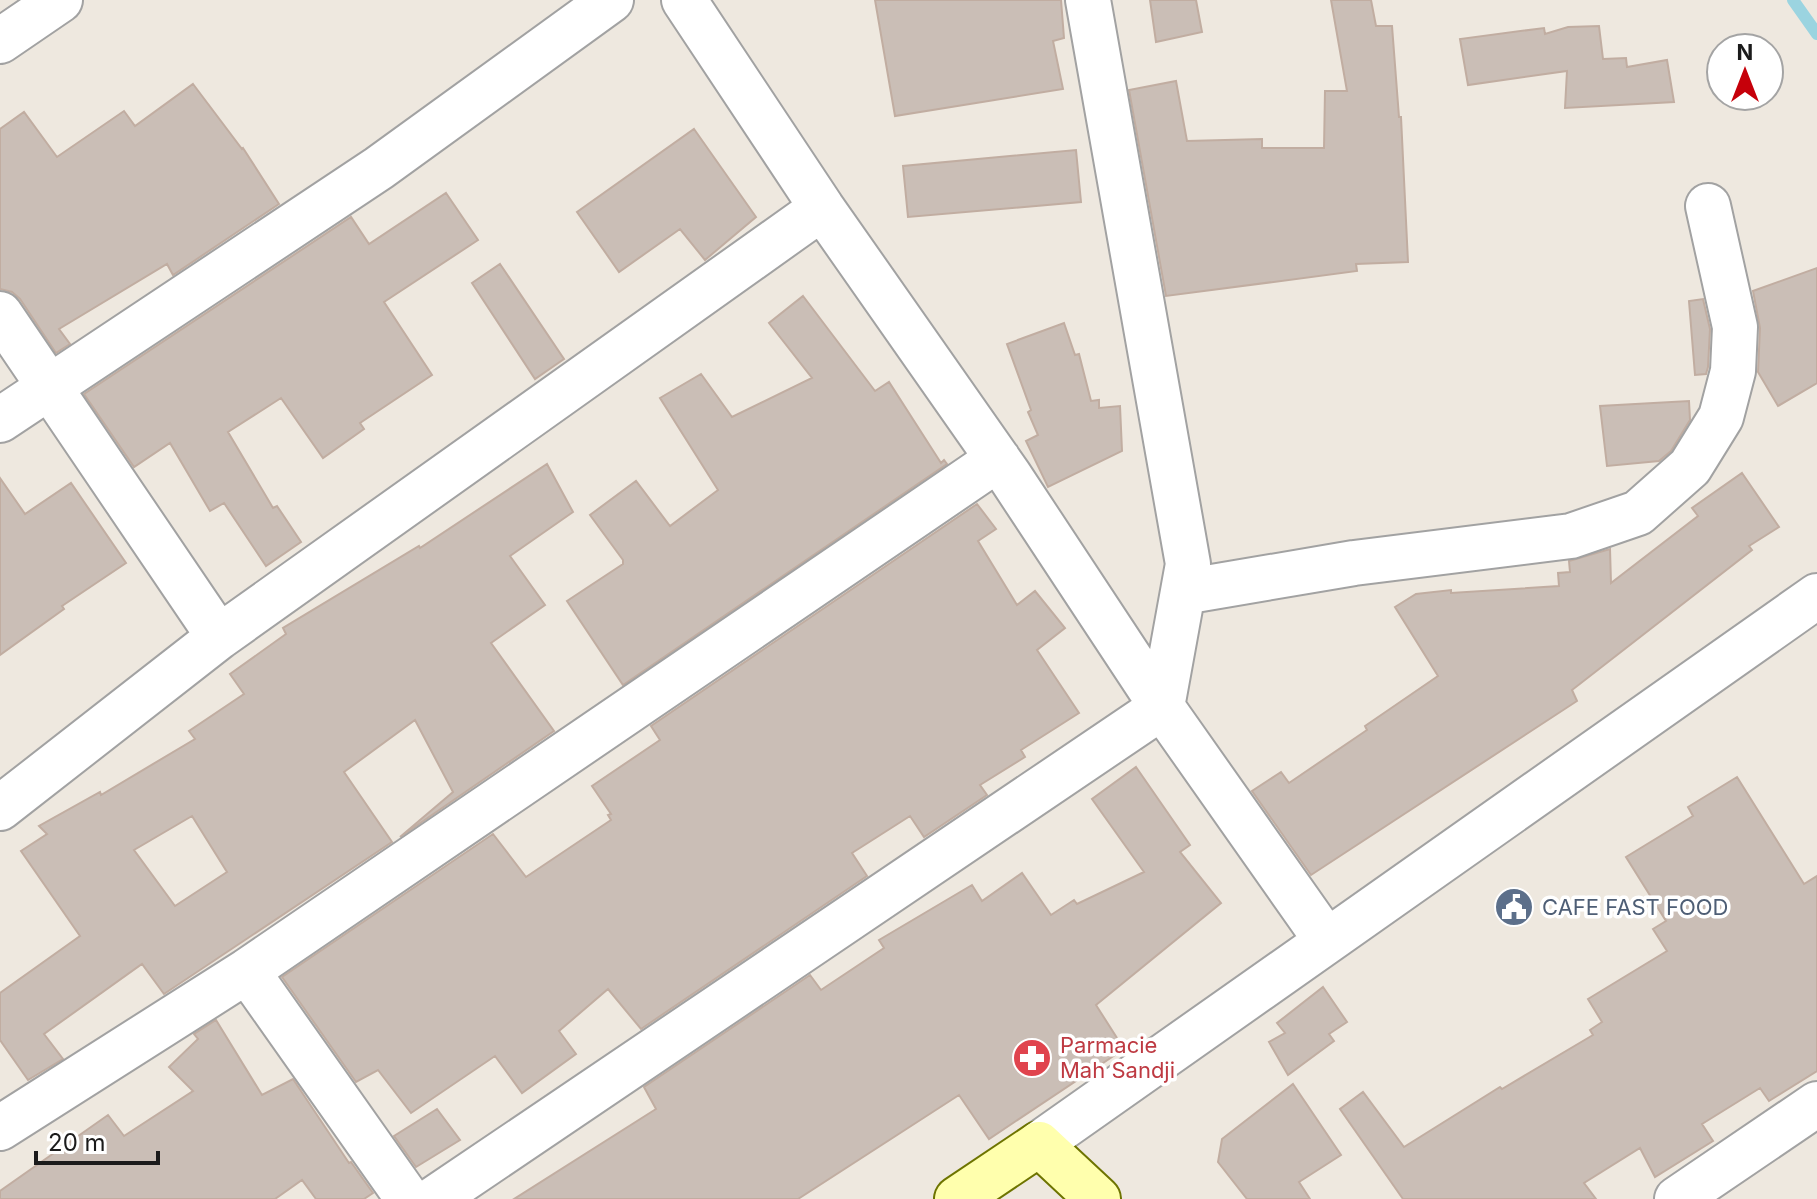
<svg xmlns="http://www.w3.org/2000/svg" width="1817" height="1199" font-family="Inter,sans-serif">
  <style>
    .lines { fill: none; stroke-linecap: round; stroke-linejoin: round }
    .stream { stroke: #9bd4e0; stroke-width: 12 }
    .building { fill: #cabeb6; stroke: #c1ada1; stroke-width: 2; fill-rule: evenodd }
    .minor-casing { stroke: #a2a2a2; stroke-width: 48 }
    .secondary-casing { stroke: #6e7400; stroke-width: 48 }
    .minor { stroke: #fff; stroke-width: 44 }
    .secondary { stroke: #ffffad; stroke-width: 44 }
    .labels { text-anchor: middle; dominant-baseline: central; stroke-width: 7; stroke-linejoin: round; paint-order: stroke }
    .service-label { font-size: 22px; fill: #4e5e75; stroke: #fff; text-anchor: start }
    .health-label { font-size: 22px; fill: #be3a42; stroke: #fff; text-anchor: start }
  </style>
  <rect width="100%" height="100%" fill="#eee8df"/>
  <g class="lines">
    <path class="stream" d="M1793,0L1817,34"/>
  </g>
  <path class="building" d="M875,0H1061L1064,38L1053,41L1063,89L895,116Z
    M1150,0H1196L1202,32L1156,42Z
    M1331,0H1371L1376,26H1392L1399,117H1401L1408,262L1356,264L1357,271L1166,296L1129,90L1176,81L1187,141L1262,139V148H1324L1325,91H1347Z
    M1599,26L1603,59L1626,58L1627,67L1667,60L1674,102L1565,108L1567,71L1468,85L1460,39L1544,28L1545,34L1568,27Z
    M193,84L242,149L243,148L279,204L173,275L167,264L59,329L70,344L56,353L20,299L12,292L0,289V129L24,112L57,157L124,111L135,126Z
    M694,129L756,217L705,260L680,229L619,272L577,212Z
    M1076,150L1081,202L908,217L903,166Z
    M446,193L478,240L384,302L432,375L360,423L364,429L323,458L281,398L228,432L273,508L277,506L301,542L266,566L224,503L210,511L170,443L134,467L84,394L351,217L369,244Z
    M500,264L564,359L535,379L472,283Z
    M1817,268V383L1778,406L1758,372L1760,328L1753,291Z
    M803,296L875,391L889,382L941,463L944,460L947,464L623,685L567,601L623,564V560L590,515L636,481L670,526L718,490L660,398L701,374L732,417L812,378L769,323Z
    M1703,299L1710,329L1708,367L1706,374L1695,375L1689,301Z
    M1064,323L1075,355L1079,354L1091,401L1099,400V408L1120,406L1122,451L1048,487L1026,441L1038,435L1028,412L1031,410L1007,344Z
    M1689,401L1690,420L1671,451L1659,461L1607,466L1600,406Z
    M547,464L573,512L510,556L545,605L491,643L554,731L400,837L453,792L415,720L344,772L392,842L164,994L142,964L44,1034L63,1059L28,1080L0,1040V993L80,936L21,851L47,834L39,826L100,792L101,795L195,739L189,731L244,694L230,674L286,634L283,628L419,546L420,548ZM192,816L227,872L175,906L134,850Z
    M1742,473L1779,527L1749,546L1752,550L1572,690L1577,701L1311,875L1252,791L1281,772L1289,783L1367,730L1365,726L1438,676L1395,607L1416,594L1451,590V593L1559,586L1558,573L1570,572L1569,561L1610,549L1611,583L1698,516L1692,508Z
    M0,478L25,514L71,483L126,563L62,606L64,609L0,655Z
    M977,504L996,529L978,541L1017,605L1035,591L1065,628L1037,650L1079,713L1021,750L1025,757L980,785L987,795L924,837L910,816L852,853L867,876L641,1029L608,989L559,1031L576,1054L522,1093L495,1056L411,1113L378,1070L356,1082L282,977L493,834L526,877L611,820L608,815L611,814L592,786L660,740L651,726Z
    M1136,767L1190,845L1180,852L1221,903L1096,1005L1124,1049L989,1139L959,1095L798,1199H514L656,1109L644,1087L810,975L821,990L884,948L879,940L972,885L982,901L1022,873L1051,915L1074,900L1077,904L1144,872L1092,799Z
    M1737,777L1804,884L1817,876V1071L1769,1101L1760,1088L1702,1124L1713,1141L1655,1177L1640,1148L1584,1183L1596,1199H1403L1340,1109L1363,1092L1404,1147L1500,1087L1502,1089L1593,1035L1590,1030L1602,1022L1588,999L1667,951L1653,929L1666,921L1626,857L1693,816L1688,807Z
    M1323,987L1347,1022L1329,1034L1334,1041L1288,1075L1269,1042L1285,1033L1277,1023Z
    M216,1020L262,1095L293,1079L349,1163L351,1162L373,1193L364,1199H316L302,1180L275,1199H0V1191L108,1115L124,1136L193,1091L169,1067L198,1039L194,1034Z
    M1293,1084L1341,1155L1299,1182L1310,1199H1247L1218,1162L1222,1139Z
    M437,1109L460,1140L416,1167L394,1136Z"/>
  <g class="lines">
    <defs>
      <path id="minor" d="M684,0L822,208L1009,475L1162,707L1326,940
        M0,41L60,0
        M0,314L219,637
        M0,420L379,168L611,0
        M1183,592L1354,563L1571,536L1638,513L1690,467L1721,417L1733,371L1735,327L1708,206
        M0,808L219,637L822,208
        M247,971L408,1199
        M0,1128L247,971L998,459
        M1039,1144L1817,596
        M434,1199L1162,707L1188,564L1088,0
        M1677,1199L1817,1104"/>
      <path id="secondary" d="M957,1199L1039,1144L1098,1199"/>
    </defs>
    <use href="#minor" class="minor-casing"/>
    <use href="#secondary" class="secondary-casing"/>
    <use href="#minor" class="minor"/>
    <use href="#secondary" class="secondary"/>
  </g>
  <defs>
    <symbol id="civic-disc" viewBox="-11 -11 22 22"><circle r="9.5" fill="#5c6f8a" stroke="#fff"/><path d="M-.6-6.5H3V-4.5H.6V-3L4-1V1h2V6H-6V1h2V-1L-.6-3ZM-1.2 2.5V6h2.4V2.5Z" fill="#fff"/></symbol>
    <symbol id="pharmacy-disc" viewBox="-11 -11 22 22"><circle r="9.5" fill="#e0444e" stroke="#fff"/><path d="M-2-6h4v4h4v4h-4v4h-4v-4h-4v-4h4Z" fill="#fff"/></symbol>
  </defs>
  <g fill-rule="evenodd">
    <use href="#civic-disc" x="1492" y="885" width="44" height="44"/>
    <use href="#pharmacy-disc" x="1010" y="1036" width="44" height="44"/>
  </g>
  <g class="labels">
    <g class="service-label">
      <text x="1542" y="907">CAFE FAST FOOD</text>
    </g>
    <g class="health-label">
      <text x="1060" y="1045">Parmacie<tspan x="1060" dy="25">Mah Sandji</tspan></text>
    </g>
  </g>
  <g transform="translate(1745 72)"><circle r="38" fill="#ffffff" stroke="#a4a4a4" stroke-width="2"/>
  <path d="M0-6L14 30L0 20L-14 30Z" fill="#c6000a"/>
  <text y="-12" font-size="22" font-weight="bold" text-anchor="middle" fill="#1b1b1b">N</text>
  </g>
  <path d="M36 1151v12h122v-12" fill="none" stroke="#1b1b1b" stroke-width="4"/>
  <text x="48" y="1151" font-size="24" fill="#1b1b1b" stroke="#ffffff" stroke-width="6" paint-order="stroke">20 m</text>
</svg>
